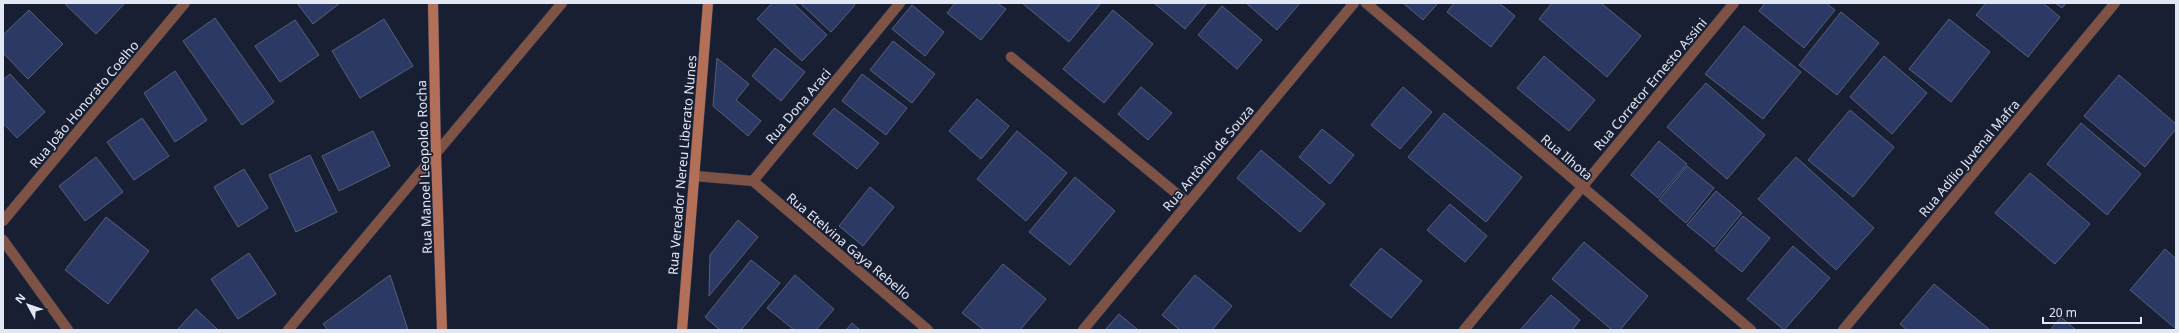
<svg xmlns="http://www.w3.org/2000/svg" width="2179" height="333" font-family="'Noto Sans',sans-serif">
  <style>
    .building { fill: #2c3965; stroke: #586077 }
    .lines { fill: none; stroke-linecap: round; stroke-linejoin: round }
    .minor-casing { stroke: #353b4e; stroke-width: 11 }
    .secondary-casing { stroke: #353b4e; stroke-width: 11 }
    .minor { stroke: #7e5345; stroke-width: 10 }
    .secondary { stroke: #b46f59; stroke-width: 10 }
    .labels { text-anchor: middle; dominant-baseline: central; stroke-width: 3.5; stroke-linejoin: round; paint-order: stroke }
    .street-label { font-size: 13px; fill: #e2e7f4; stroke: #191f33 }
  </style>
  <rect width="100%" height="100%" fill="#191f33"/>
  <path class="building" d="M64,3H125L96,34Z
    M297,3H340L313,24Z
    M772,3H793L827,35L802,61L757,19Z
    M800,3H853L855,5L831,32Z
    M955,3H997L1006,9L981,40L947,13Z
    M1022,3H1101L1069,42Z
    M1154,3H1207L1185,29Z
    M1246,3H1300L1277,30Z
    M1403,3H1438L1423,20Z
    M1454,3H1499L1515,16L1491,47L1447,12Z
    M1552,3H1601L1641,36L1607,77L1539,19Z
    M1765,3H1826L1835,10L1804,48L1759,11Z
    M1986,3H2043L2060,17L2028,57L1976,15Z
    M2055,3H2066L2062,8Z
    M912,5L944,32L925,56L892,29Z
    M1222,6L1262,40L1237,69L1198,35Z
    M29,10L63,44L28,79L3,53V35Z
    M1113,10L1153,44L1104,103L1063,69Z
    M1841,12L1879,43L1837,95L1799,65Z
    M215,18L274,102L242,125L183,41Z
    M384,19L413,66L360,98L332,51Z
    M1949,19L1990,52L1951,102L1909,69Z
    M295,20L319,55L280,82L255,46Z
    M1744,26L1801,72L1763,119L1705,74Z
    M893,41L935,74L912,103L870,70Z
    M775,48L805,72L781,101L752,76Z
    M1544,56L1595,100L1569,131L1517,88Z
    M1884,56L1927,93L1892,134L1850,97Z
    M717,58L749,84L736,100L761,121L748,136L713,106Z
    M175,71L207,120L175,142L144,93Z
    M10,74L45,112L17,138L3,123V80Z
    M862,74L907,108L886,135L842,101Z
    M2119,75L2176,124V129L2145,167L2084,116Z
    M1706,83L1765,135L1727,179L1667,127Z
    M1141,87L1172,113L1148,140L1118,114Z
    M1403,87L1432,112L1400,149L1371,125Z
    M977,99L1009,126L981,159L949,131Z
    M834,108L879,143L857,169L813,134Z
    M1850,110L1894,147L1853,197L1808,160Z
    M1444,113L1522,177L1486,222L1408,157Z
    M142,118L169,156L134,180L107,142Z
    M2081,123L2141,174L2107,215L2047,164Z
    M1322,129L1354,155L1330,184L1299,157Z
    M373,131L390,166L339,191L322,156Z
    M1017,131L1067,173L1026,221L977,179Z
    M1659,141L1687,164L1658,198L1631,175Z
    M1261,150L1325,204L1300,232L1237,178Z
    M310,155L337,212L296,232L269,175Z
    M96,157L123,192L85,221L59,186Z
    M1796,157L1874,228L1836,270L1758,199Z
    M1687,166L1714,188L1686,223L1659,200Z
    M244,169L268,208L238,227L214,187Z
    M2030,173L2090,224L2055,264L1995,213Z
    M1075,177L1115,211L1070,265L1029,232Z
    M870,187L894,207L863,246L839,226Z
    M1716,191L1742,213L1714,247L1687,225Z
    M1450,204L1487,236L1465,262L1427,230Z
    M1743,216L1770,238L1742,272L1715,250Z
    M106,217L149,251L108,304L65,270Z
    M738,220L758,237L709,296L710,255Z
    M1584,242L1648,296L1620,330H1612L1552,279Z
    M1793,246L1830,278L1784,330L1747,299Z
    M1381,248L1422,281L1391,318L1350,285Z
    M2165,249L2176,259V329L2130,290Z
    M249,253L276,294L238,319L211,279Z
    M751,260L780,283L741,330H720L705,317Z
    M1003,264L1046,299L1020,330H984L962,313Z
    M390,275L408,330H328L323,324Z
    M795,275L834,309L816,330H794L767,308Z
    M1195,275L1232,306L1212,330H1180L1162,315Z
    M1934,284L1990,330H1907L1900,324Z
    M1551,295L1580,320L1572,330H1520Z
    M196,309L218,330H177Z
    M1119,314L1138,330H1105Z
    M2061,317L2076,330H2050Z
    M852,323L860,330H846Z"/>
  <g class="lines">
    <defs>
      <path id="minor" d="M1366,3L1751,330
        M1011,57L1188,203
        M695,176L753,181L900,3
        M753,181L928,330
        M3,221L185,3
        M3,240L68,330
        M288,330L562,3
        M1083,330L1354,3
        M1464,330L1734,3
        M1843,330L2115,3"/>
      <path id="secondary" d="M433,3L436,154L442,330
        M682,330L708,3"/>
    </defs>
    <use href="#minor" class="minor-casing"/>
    <use href="#secondary" class="secondary-casing"/>
    <use href="#minor" class="minor"/>
    <use href="#secondary" class="secondary"/>
  </g>
  <g class="labels">
    <g class="street-label">
      <text transform="translate(1650 84) rotate(-50)">Rua Corretor Ernesto Assini</text>
      <text transform="translate(84 104) rotate(-50)">Rua João Honorato Coelho</text>
      <text transform="translate(798 106) rotate(-50)">Rua Dona Araci</text>
      <text transform="translate(1567 157) rotate(40)">Rua Ilhota</text>
      <text transform="translate(1208 158) rotate(-50)">Rua Antônio de Souza</text>
      <text transform="translate(1969 158) rotate(-50)">Rua Adílio Juvenal Mafra</text>
      <text transform="translate(682 165) rotate(-85)">Rua Vereador Nereu Liberato Nunes</text>
      <text transform="translate(424 167) rotate(-92)">Rua Manoel Leopoldo Rocha</text>
      <text transform="translate(849 246) rotate(40)">Rua Etelvina Gaya Rebello</text>
    </g>
  </g>
  <rect width="2179" height="333" fill="none" stroke="#e2e7f4" stroke-width="8"/>
  <g transform="translate(28 305) rotate(310)" stroke="#191f33" stroke-width="3" paint-order="stroke">
  <path d="M0-3L7 15L0 10L-7 15Z" fill="#e2e7f4"/>
  <text y="-6" font-size="11" font-weight="bold" text-anchor="middle" fill="#e2e7f4">N</text>
  </g>
  <path d="M2043 317v6h98v-6" fill="none" stroke="#e2e7f4" stroke-width="2"/>
  <text x="2049" y="317" font-size="12" fill="#e2e7f4" stroke="#191f33" stroke-width="3" paint-order="stroke">20 m</text>
</svg>
